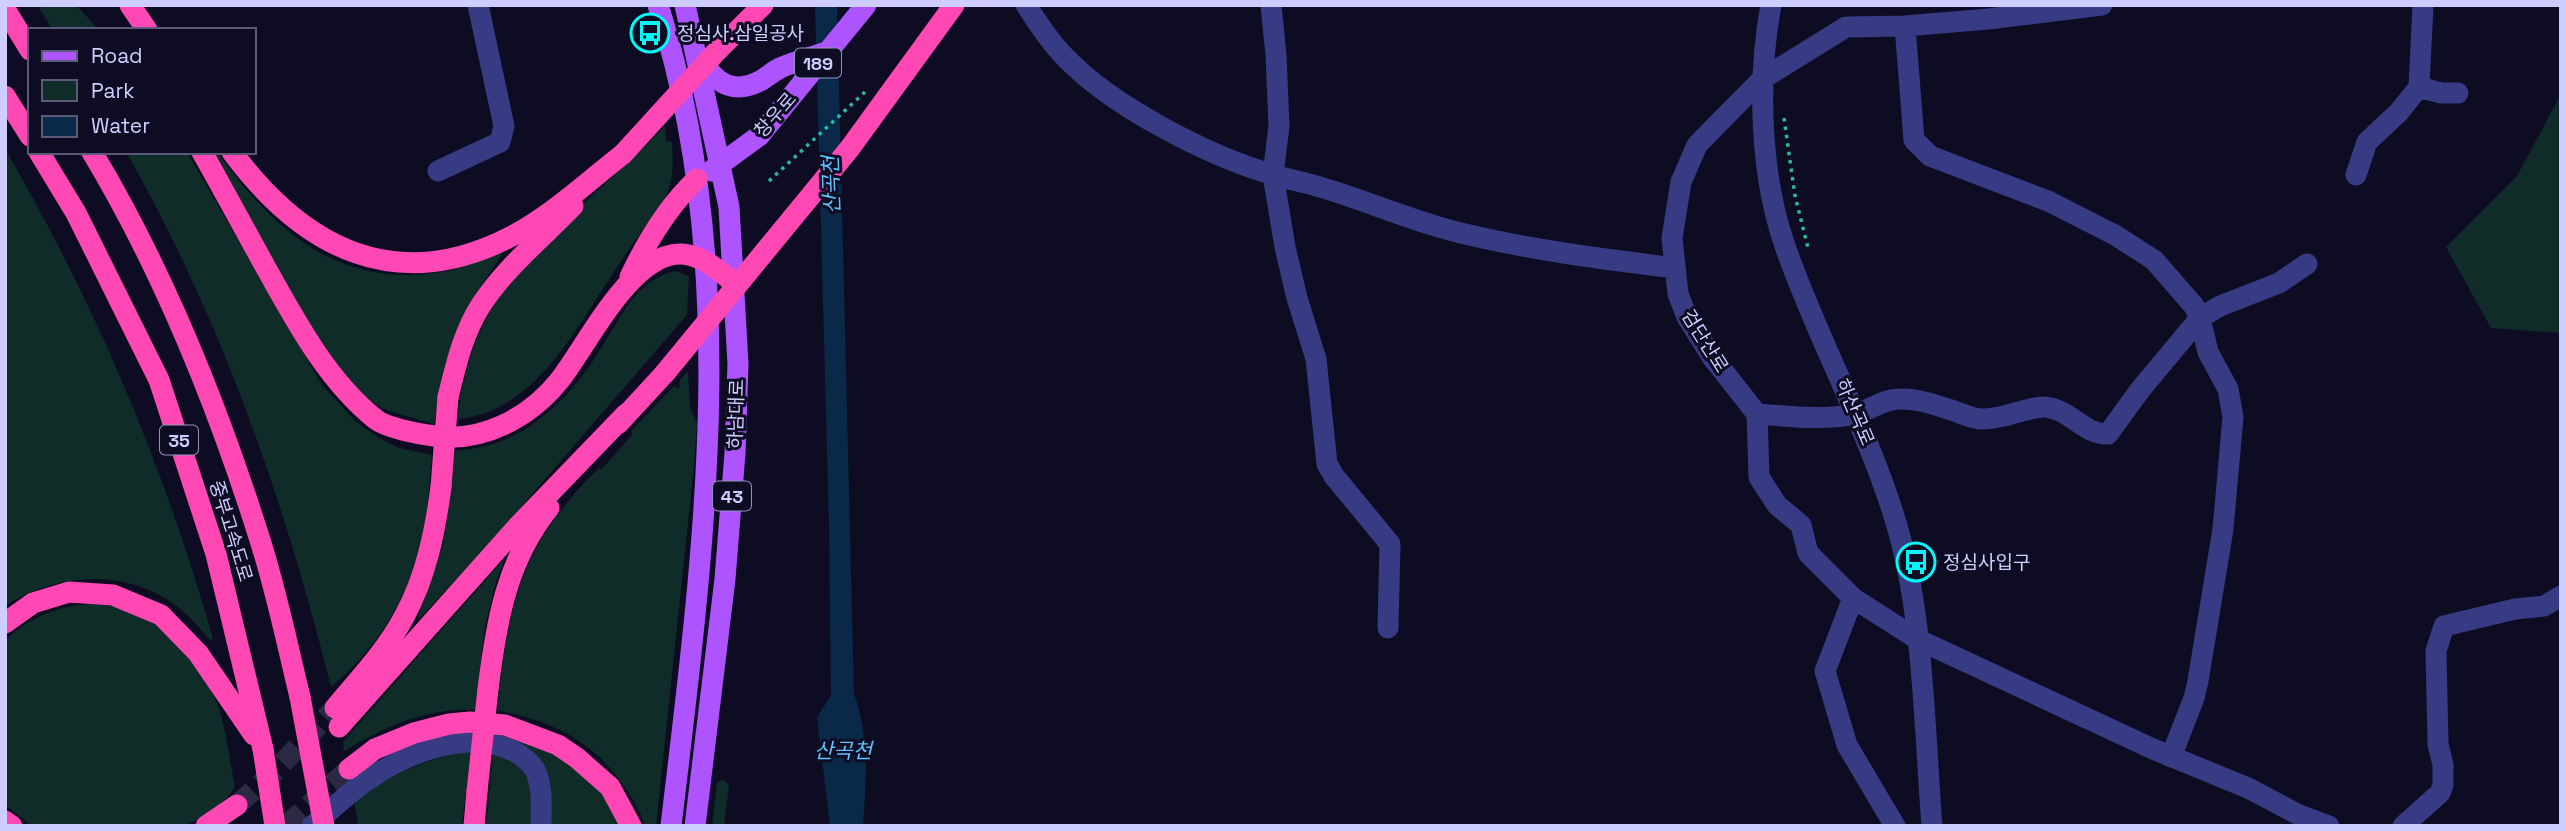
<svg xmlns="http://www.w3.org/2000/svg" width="2566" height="831" font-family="'Space Grotesk','Noto Sans KR',sans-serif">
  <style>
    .green { fill: #0f2c28 }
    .water { fill: #0a2848 }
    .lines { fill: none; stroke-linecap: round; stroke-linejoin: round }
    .highway-tunnel { stroke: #2b2943; stroke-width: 21; stroke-dasharray: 21 10; stroke-linecap: butt }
    .path { stroke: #29b7a0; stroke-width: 3.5; stroke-dasharray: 3.5 5; stroke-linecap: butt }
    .minor { stroke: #363b83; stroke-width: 21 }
    .major { stroke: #ae54ff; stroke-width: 21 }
    .highway { stroke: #ff48b3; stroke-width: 21 }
    .highway-bridge { stroke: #ff48b3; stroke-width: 21 }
    .labels { text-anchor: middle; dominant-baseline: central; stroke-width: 6; stroke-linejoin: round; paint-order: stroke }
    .shield { fill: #0e0c22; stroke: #9493bd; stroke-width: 2 }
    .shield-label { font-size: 18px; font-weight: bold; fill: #cecdff }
    .poi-label { font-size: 19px; fill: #cecdff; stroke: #0e0c22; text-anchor: start }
    .street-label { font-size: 19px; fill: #cecdff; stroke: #0e0c22 }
    .water-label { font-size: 21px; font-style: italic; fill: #5bc4ff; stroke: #0e0c22 }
  </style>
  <rect width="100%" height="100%" fill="#0e0c22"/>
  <path class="green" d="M37,5H76L99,30H53Z
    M2561,94V333L2491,328L2446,247L2517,176Z
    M665,127L666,141L672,142C673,161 674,179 666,197C646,225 626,253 608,281C571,337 532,412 458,419C462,378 473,339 495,303C514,272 542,245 568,219C600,188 632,158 665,127Z
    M5,149C95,303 163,464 212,635V642C201,630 191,617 178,607C126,568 58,572 5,606Z
    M126,152H187L322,385L356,422L379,438L399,448L432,455C429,487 428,521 419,552C405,604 373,653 331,687C285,502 221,318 126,152Z
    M210,152H217C275,232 340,291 447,271C466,267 485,257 503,253L470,303L457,332L443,373L434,424L386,410L367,400L355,389L312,331Z
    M676,271L689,276L687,315L483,551L417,621L443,546L451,493L455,450C520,450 572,398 603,345C622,315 637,279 676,271Z
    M688,371L690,408L697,423L694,466L656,826H646C617,758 569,723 498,711C507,606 521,544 599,468L602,469L632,435V430L674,386L679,389L680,380Z
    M505,558L496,582L485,626L475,710C427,707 384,727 344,751L343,742Z
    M91,604C141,606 170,629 198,669C207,682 216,696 220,712C227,736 230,762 235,787C222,807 207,816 184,826H32L5,805V640C31,617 57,606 91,604Z
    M511,737C545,745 582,764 603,793C611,803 617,815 623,826H551L532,752Z
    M494,748L515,758L531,780L533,826H486Z
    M471,751L462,826H358L354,799C389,777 429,756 471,751Z
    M723,779L729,786L724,826H712L717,783Z"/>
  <path class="water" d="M815,5H837L854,694C870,737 866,782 863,826H830L817,717L831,696L829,526Z"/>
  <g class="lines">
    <path class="highway-tunnel" d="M237,805L276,770L335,708
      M286,826L349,769"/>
    <path class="path" d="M1784,118L1795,196L1808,248
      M769,181L865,92"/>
    <path class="minor" d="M1026,5C1038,23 1049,41 1064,56C1111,106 1208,156 1274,175C1289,180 1305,182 1320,187C1368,201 1413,222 1461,233C1531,250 1603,259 1675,268
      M1271,5L1276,55L1279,126L1273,175L1285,247L1297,298L1316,359L1327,464L1334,476L1390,544L1388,628
      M1771,5C1757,80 1760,174 1785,246C1817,338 1865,423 1894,516C1924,610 1924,727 1932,826
      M1905,26L1914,140L1930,156L2048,201L2115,235L2154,260L2194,306L2200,318L2208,352L2228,389L2233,417L2223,529L2198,681L2194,698L2171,757
      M2419,87L2441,93H2458
      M438,171L500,142L504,126L478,5
      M2356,175L2367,142L2399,112L2419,87L2423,5
      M1757,414C1788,416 1823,421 1854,414C1870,411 1882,399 1899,399C1918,398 1939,406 1957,412C1965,415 1974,419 1982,419C2002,420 2030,406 2045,407C2070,409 2084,435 2108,434L2140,390L2200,318L2220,306L2279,283L2307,264
      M1853,598L1917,639L2153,749L2248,788L2297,814L2329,826
      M312,826C330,811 347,794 366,781C407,752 472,727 517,753C524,757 533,765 536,772C543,789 541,808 541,826
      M1895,826L1847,745L1825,671L1853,598L1808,553L1801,525L1777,505L1759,477L1757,414L1712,357L1687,317L1678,294L1672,238L1681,182L1697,145L1762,79L1846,27L1905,26L1988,19L2102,5
      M2403,826L2440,793L2443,785V765L2438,744L2436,651L2444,626L2515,609L2544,606L2561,596"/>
    <path class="major" d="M658,5C743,271 703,555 671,826
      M685,5L729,207L738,364L735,453L725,579L695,826
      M700,58C715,83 733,96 762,80C768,76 774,71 780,68C795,61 812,57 827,52
      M711,171L759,136L866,5"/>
    <path class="highway" d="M130,5L147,30
      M5,9L30,50
      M5,96L30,136
      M39,152L76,213L159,380L216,554L263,749
      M92,152C164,272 217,404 259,537C276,589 287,644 300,697
      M202,152C224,191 245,230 266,268C296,321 326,379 374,418C385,428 419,434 434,436C482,443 529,418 559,381C588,345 635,243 689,255C706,259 721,272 734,283
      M232,152C304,249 397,296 512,236C552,215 587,182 623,154
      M630,277C647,241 668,206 697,179
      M448,397C456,365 463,333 481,305C505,268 542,238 573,206
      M618,424L665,373
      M5,623L33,603L69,592L113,595L161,615L198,653L254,735
      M488,689C496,624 506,561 549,508
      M335,708C359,679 386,651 404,617C426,577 435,532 441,487
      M339,727L518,526L626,414
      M349,769L375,749L414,733L449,724L470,722L505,725L558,745L577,758L610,787L631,826
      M5,821L12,826
      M206,826L237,805
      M474,826L477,791"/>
    <path class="highway-bridge" d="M623,154L717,51L763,5
      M665,373L850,148L954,5
      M441,487L448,397
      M300,697L324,826
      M263,749L275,826
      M477,791L488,689"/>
  </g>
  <defs>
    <symbol id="bus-ring" viewBox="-11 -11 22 22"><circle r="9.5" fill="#0e0c22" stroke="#00f8f8" stroke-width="1.5"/><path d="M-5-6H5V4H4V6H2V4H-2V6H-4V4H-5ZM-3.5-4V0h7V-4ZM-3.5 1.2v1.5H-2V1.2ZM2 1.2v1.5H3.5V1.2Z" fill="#00f8f8"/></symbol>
  </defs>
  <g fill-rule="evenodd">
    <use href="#bus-ring" x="628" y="11" width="44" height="44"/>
    <use href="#bus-ring" x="1894" y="540" width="44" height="44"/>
  </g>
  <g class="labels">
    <g class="shield">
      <rect x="795" y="48.5" width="46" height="29" rx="5"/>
      <rect x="160" y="425.5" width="38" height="29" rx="5"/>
      <rect x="713" y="481.5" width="38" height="29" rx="5"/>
    </g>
    <g class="shield-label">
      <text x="818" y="63">189</text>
      <text x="179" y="440">35</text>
      <text x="732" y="496">43</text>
    </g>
    <g class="poi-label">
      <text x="677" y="33">정심사.삼일공사</text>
      <text x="1943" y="562">정심사입구</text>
    </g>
    <g class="street-label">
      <text transform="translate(775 115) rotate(-49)">창우로</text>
      <text transform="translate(1705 341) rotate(58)">검단산로</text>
      <text transform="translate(1855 412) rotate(67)">하산곡로</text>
      <text transform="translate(736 414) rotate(-88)">하남대로</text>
      <text transform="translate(231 531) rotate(73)">중부고속도로</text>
    </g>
    <g class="water-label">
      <text transform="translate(831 185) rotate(-92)">산곡천</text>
      <text x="843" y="750">산곡천</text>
    </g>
  </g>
  <rect width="2566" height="831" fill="none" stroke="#cecdff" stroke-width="14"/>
  <rect x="28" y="28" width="228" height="126" fill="#0e0c22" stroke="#5b597a" stroke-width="2"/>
  <rect x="42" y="51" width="35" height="10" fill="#ae54ff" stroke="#5b597a" stroke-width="2"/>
  <text x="91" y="63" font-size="21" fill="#cecdff">Road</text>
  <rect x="42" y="80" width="35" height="21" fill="#0f2c28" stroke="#5b597a" stroke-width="2"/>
  <text x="91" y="98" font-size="21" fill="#cecdff">Park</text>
  <rect x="42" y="116" width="35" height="21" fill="#0a2848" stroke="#5b597a" stroke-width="2"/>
  <text x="91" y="133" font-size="21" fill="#cecdff">Water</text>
</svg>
